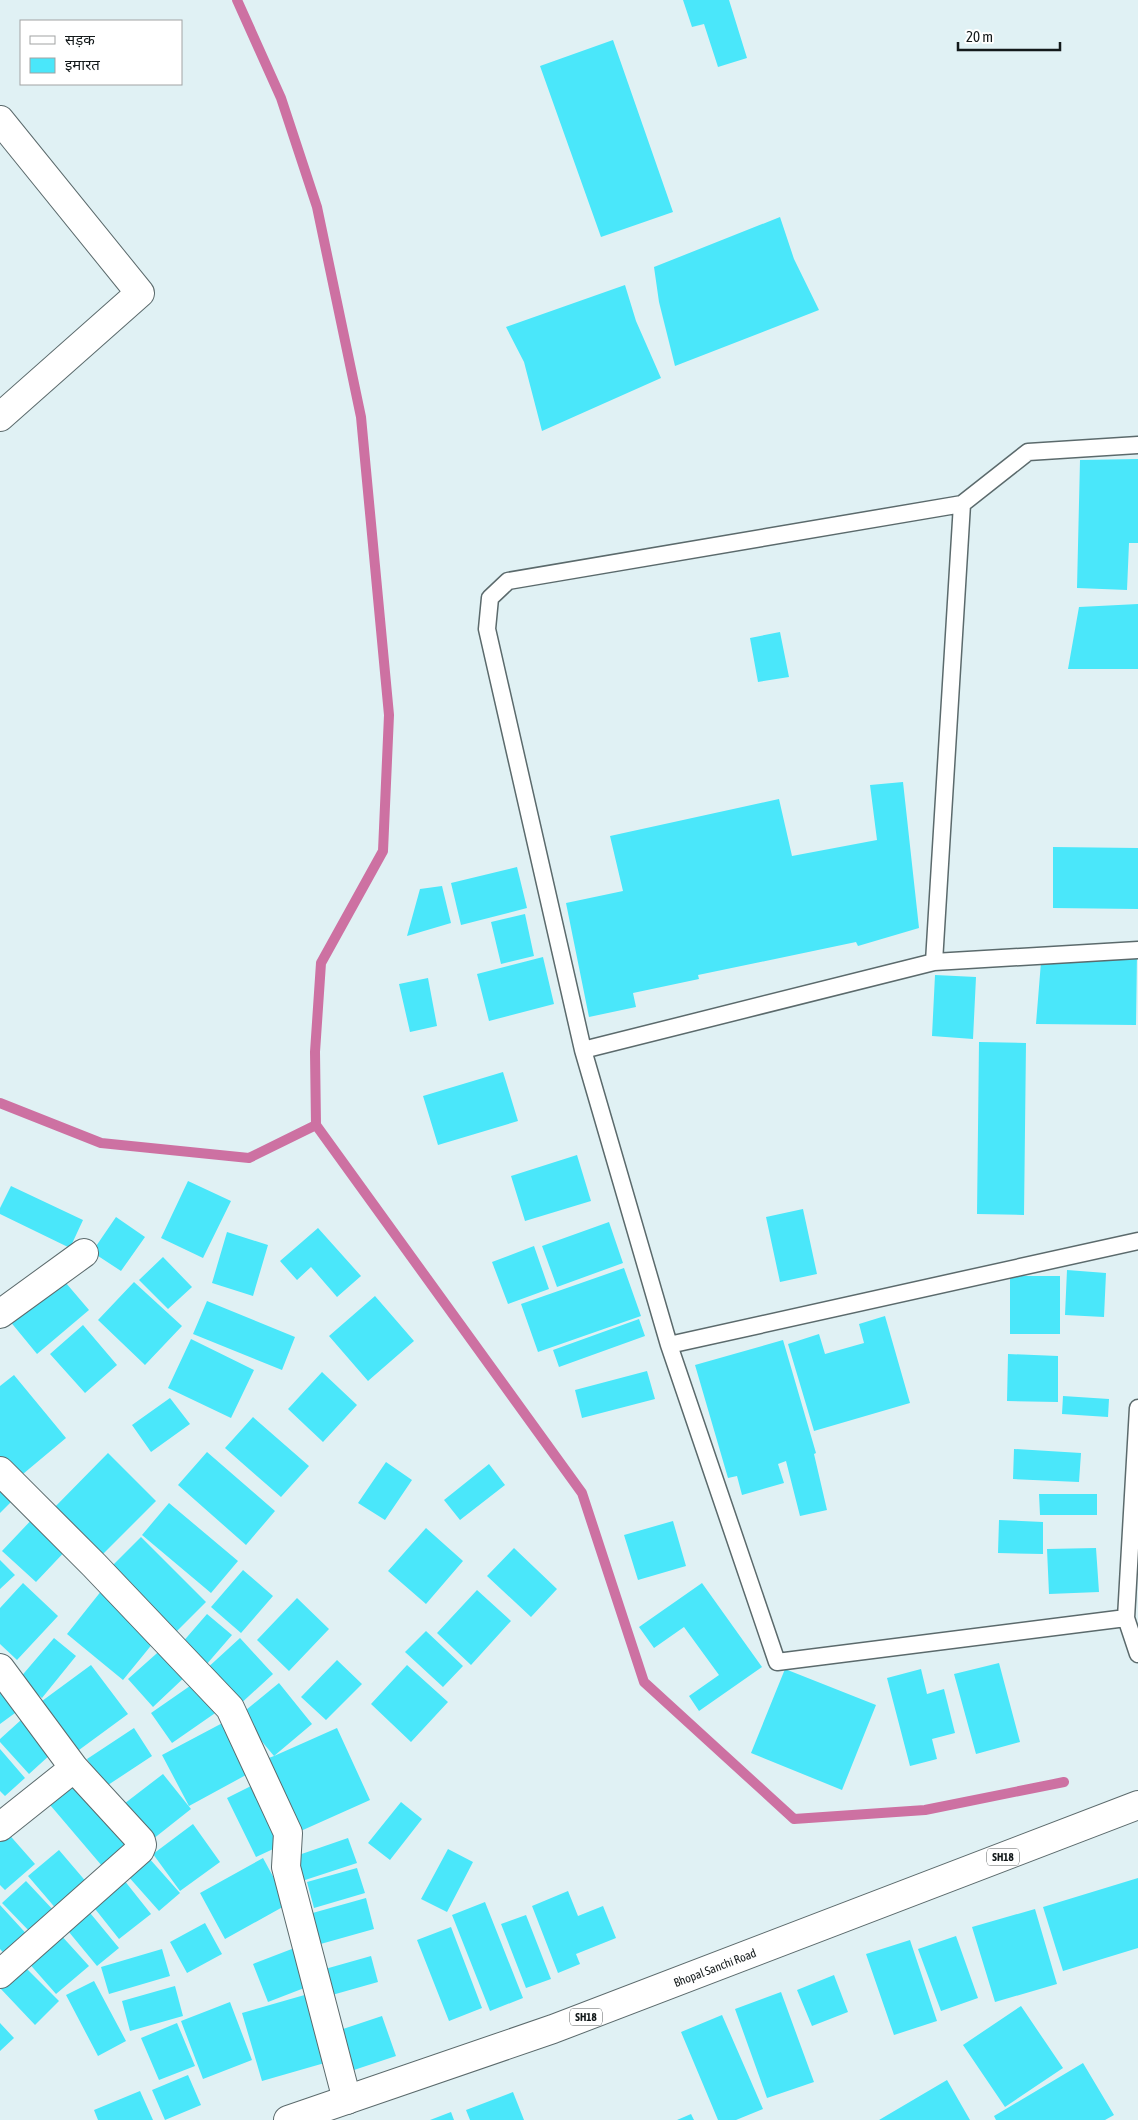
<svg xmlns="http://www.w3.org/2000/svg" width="1138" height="2120" font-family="'Asap Condensed','Noto Sans Devanagari',sans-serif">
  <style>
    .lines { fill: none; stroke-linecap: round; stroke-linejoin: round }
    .stream { stroke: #cd71a2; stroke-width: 10 }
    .building { fill: #4ae7fa }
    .service-casing { stroke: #5b6a6c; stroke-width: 19 }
    .minor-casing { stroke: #5b6a6c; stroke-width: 30 }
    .primary-casing { stroke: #5b6a6c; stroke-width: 30 }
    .service { stroke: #fff; stroke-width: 16 }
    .minor { stroke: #fff; stroke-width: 28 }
    .primary { stroke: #fff; stroke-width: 28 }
    .labels { text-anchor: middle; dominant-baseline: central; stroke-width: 4; stroke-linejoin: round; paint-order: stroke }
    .shield { fill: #fff; stroke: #5a5e5f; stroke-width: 1 }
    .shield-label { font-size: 11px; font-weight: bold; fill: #13191a }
    .street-label { font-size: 12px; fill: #13191a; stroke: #fff }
  </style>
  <rect width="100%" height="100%" fill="#e0f1f4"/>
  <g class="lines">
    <path class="stream" d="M237,0L281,98L317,207L361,417L389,715L383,851L321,963L315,1052L316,1125L582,1493L644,1682L794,1819L925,1810L1064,1782
      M0,1103L101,1143L249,1158L316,1125"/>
  </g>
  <path class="building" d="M683,0H729L747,58L718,67L704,24L692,27Z
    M613,40L673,212L601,237L540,66Z
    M780,217L794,259L819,310L675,366L659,302L654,267Z
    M625,285L636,321L661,378L542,431L524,362L506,327Z
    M1138,459V543H1129L1127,590L1077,588L1080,460Z
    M1138,604V669H1068L1079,607Z
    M780,632L789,677L758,682L750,638Z
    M903,782L919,928L858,946L856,942L698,975L699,979L633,993L636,1007L589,1017L566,903L623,891L610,836L779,799L792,856L877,840L870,785Z
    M1053,847L1138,848V909L1053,908Z
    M517,867L527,908L461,925L451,883Z
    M442,886L451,923L407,936L420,889Z
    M525,914L534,956L501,964L491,922Z
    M1137,953L1136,1025L1036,1024L1041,962Z
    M543,957L554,1004L489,1021L477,974Z
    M935,975L976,977L973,1039L932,1036Z
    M428,978L437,1026L410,1032L399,984Z
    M979,1042L1026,1043L1024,1215L977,1214Z
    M503,1072L518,1121L438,1145L423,1096Z
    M577,1155L591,1201L525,1221L511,1176Z
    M188,1181L231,1201L203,1258L161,1238Z
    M11,1186L83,1220L70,1248L0,1214V1208Z
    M803,1209L817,1274L780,1282L766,1217Z
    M116,1217L145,1237L121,1271L92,1252Z
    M609,1222L623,1263L557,1287L542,1246Z
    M318,1228L361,1276L337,1297L311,1267L297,1280L280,1261Z
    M227,1232L268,1245L253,1296L212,1283Z
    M534,1246L549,1289L508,1304L492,1262Z
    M163,1257L192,1287L168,1309L139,1280Z
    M624,1268L641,1316L538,1352L521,1304Z
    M1067,1270L1106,1273L1104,1317L1065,1315Z
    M60,1276L89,1310L37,1354L9,1320Z
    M1010,1276H1060V1334H1010Z
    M134,1282L182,1326L145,1365L98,1320Z
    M375,1296L414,1341L368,1381L329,1336Z
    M207,1301L295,1337L282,1370L193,1334Z
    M885,1316L910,1403L814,1431L788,1344L819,1334L825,1354L864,1343L859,1324Z
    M639,1319L645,1336L559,1367L553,1350Z
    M83,1325L117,1365L85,1393L50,1354Z
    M191,1339L254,1370L231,1418L168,1388Z
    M783,1340L816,1453L814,1454L827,1510L800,1516L786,1461L778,1464L784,1483L742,1495L737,1476L728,1478L695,1365Z
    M1008,1354L1058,1356V1402L1007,1401Z
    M647,1371L655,1399L582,1418L575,1390Z
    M322,1372L357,1405L323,1442L288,1409Z
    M14,1375L66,1438L17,1479L0,1458V1386Z
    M1063,1396L1109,1399L1108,1417L1062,1414Z
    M170,1398L190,1424L151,1452L132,1425Z
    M253,1417L309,1466L281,1497L225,1448Z
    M1014,1449L1081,1453L1079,1482L1013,1479Z
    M207,1452L275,1511L246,1545L178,1485Z
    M108,1453L156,1501L97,1560L49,1513Z
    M386,1462L412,1480L385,1520L358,1503Z
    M489,1464L505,1485L460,1520L444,1500Z
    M0,1478L17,1496L0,1513Z
    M1039,1494H1097V1515H1040Z
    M169,1503L238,1561L211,1593L142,1535Z
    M37,1514L71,1545L36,1582L2,1551Z
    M999,1520L1043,1522V1554L998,1553Z
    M673,1521L686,1566L638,1580L624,1535Z
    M426,1528L463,1561L426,1604L388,1571Z
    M141,1537L206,1602L172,1636L107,1571Z
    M514,1548L557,1589L531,1617L487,1576Z
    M1096,1548L1099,1592L1049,1594L1047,1549Z
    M0,1560L15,1575L0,1589Z
    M243,1570L273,1596L241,1633L211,1607Z
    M23,1583L58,1616L17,1660L0,1644V1608Z
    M702,1583L762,1667L699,1711L689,1696L719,1675L684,1627L654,1648L639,1627Z
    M102,1590L158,1637L123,1680L67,1634Z
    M477,1590L511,1621L471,1665L437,1633Z
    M297,1598L329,1629L289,1671L257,1640Z
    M207,1614L232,1635L206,1665L181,1644Z
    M426,1631L463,1666L443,1687L405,1652Z
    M54,1638L76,1656L42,1698L19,1679Z
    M240,1638L273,1674L237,1707L204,1671Z
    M165,1646L189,1673L153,1707L128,1679Z
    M337,1660L362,1684L326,1720L301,1697Z
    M999,1663L1020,1742L976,1754L954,1674Z
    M91,1665L128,1714L79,1750L42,1701Z
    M407,1665L448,1702L411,1742L371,1704Z
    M785,1669L876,1705L842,1790L751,1753Z
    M921,1669L927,1694L944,1689L955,1733L932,1739L937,1759L910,1766L887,1678Z
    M0,1671L26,1705L0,1724Z
    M200,1679L221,1709L172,1743L151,1713Z
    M279,1683L312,1724L274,1756L337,1728L370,1800L294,1834L261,1761L274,1756L240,1715Z
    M230,1719L257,1769L189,1806L162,1755Z
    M21,1720L51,1754L29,1774L0,1742V1739Z
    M134,1728L152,1756L105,1787L87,1759Z
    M0,1749L25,1778L5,1796L0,1791Z
    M76,1773L139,1847L108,1873L45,1799Z
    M163,1774L191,1809L148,1843L120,1807Z
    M255,1784L284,1844L256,1857L227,1798Z
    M401,1802L422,1819L390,1860L368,1843Z
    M193,1824L220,1862L180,1891L153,1854Z
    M6,1831L35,1864L5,1890L0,1885V1836Z
    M348,1838L357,1863L299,1882L290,1858Z
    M448,1849L473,1862L447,1912L421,1899Z
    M59,1850L88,1884L58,1911L28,1876Z
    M148,1857L180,1893L159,1911L127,1875Z
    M263,1858L288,1904L225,1939L200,1893Z
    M357,1868L365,1893L314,1908L307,1882Z
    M1138,1878V1948L1063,1971L1043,1907Z
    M124,1880L151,1914L119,1939L92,1905Z
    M26,1881L56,1913L33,1935L2,1903Z
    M568,1891L578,1916L603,1906L616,1938L576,1954L580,1964L558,1973L532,1906Z
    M366,1898L374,1929L317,1945L309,1914Z
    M485,1902L523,1998L490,2011L452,1915Z
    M0,1905L32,1940L10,1960L0,1949Z
    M86,1908L119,1948L97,1966L64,1926Z
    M1035,1909L1057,1984L995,2002L972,1927Z
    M526,1915L551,1979L526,1988L501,1924Z
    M205,1923L222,1954L187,1973L170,1942Z
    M451,1927L482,2008L449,2021L417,1940Z
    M59,1933L89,1966L56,1994L27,1961Z
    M956,1936L978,1998L941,2011L918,1949Z
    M910,1940L937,2021L894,2035L866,1954Z
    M297,1947L312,1985L268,2002L253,1964Z
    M162,1949L170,1976L109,1994L101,1967Z
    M371,1956L378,1982L325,1997L318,1971Z
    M22,1964L59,2001L35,2025L0,1988V1985Z
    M834,1975L848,2012L812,2026L797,1990Z
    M94,1981L126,2041L98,2056L66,1995Z
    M175,1986L183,2016L130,2031L122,2001Z
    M315,1992L335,2060L262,2081L242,2013Z
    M781,1992L814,2082L767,2098L735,2009Z
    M230,2002L252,2060L203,2079L181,2021Z
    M1021,2006L1063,2068L1005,2107L963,2045Z
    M722,2015L763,2109L736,2120H718L681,2032Z
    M382,2016L396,2056L348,2072L334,2032Z
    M0,2023L14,2038L0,2051Z
    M177,2023L195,2066L159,2080L141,2038Z
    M1083,2063L1114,2115L1105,2120H996L994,2116Z
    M188,2075L201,2105L165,2120L152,2090Z
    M947,2080L970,2120H879Z
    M140,2091L153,2120H98L94,2110Z
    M513,2092L524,2120H470L466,2110Z
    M451,2112L454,2120H430Z
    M691,2114L694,2120H677Z"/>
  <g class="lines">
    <defs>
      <path id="service" d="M1138,445L1028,452L962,504L508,581L490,598L487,629L583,1050L669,1345L777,1662L1126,1618L1138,1654
        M934,962L962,504
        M583,1050L934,962L1138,950
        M669,1345L1138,1241
        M1126,1618L1138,1408"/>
      <path id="minor" d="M0,120L140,293L0,417
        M0,1314L84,1253
        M0,1471L94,1565L230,1708L288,1833L286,1867L347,2100
        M0,1668L74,1768L141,1841L142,1845L140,1850L0,1974
        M0,1827L74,1768"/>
      <path id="primary" d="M288,2120L553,2029L1138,1805"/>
    </defs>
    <use href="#service" class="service-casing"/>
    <use href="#minor" class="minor-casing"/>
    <use href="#primary" class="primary-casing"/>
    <use href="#service" class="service"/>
    <use href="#minor" class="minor"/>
    <use href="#primary" class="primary"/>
  </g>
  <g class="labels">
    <g class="shield">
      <rect x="987" y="1848.5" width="32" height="17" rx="4"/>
      <rect x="570" y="2008.5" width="32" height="17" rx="4"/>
    </g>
    <g class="shield-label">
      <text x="1003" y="1857">SH18</text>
      <text x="586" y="2017">SH18</text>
    </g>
    <g class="street-label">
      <text transform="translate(715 1968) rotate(-21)">Bhopal Sanchi Road</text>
    </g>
  </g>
  <rect x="20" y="20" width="162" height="65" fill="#ffffff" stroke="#a1a3a3"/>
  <rect x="30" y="36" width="25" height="8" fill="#ffffff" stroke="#a1a3a3"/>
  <text x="65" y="45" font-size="15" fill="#13191a">सड़क</text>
  <rect x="30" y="58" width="25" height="15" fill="#4ae7fa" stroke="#a1a3a3"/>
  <text x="65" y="70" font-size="15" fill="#13191a">इमारत</text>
  <path d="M958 42v8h102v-8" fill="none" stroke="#13191a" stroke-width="2.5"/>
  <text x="966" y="42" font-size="15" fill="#13191a" stroke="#ffffff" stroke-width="4" paint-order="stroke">20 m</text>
</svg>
